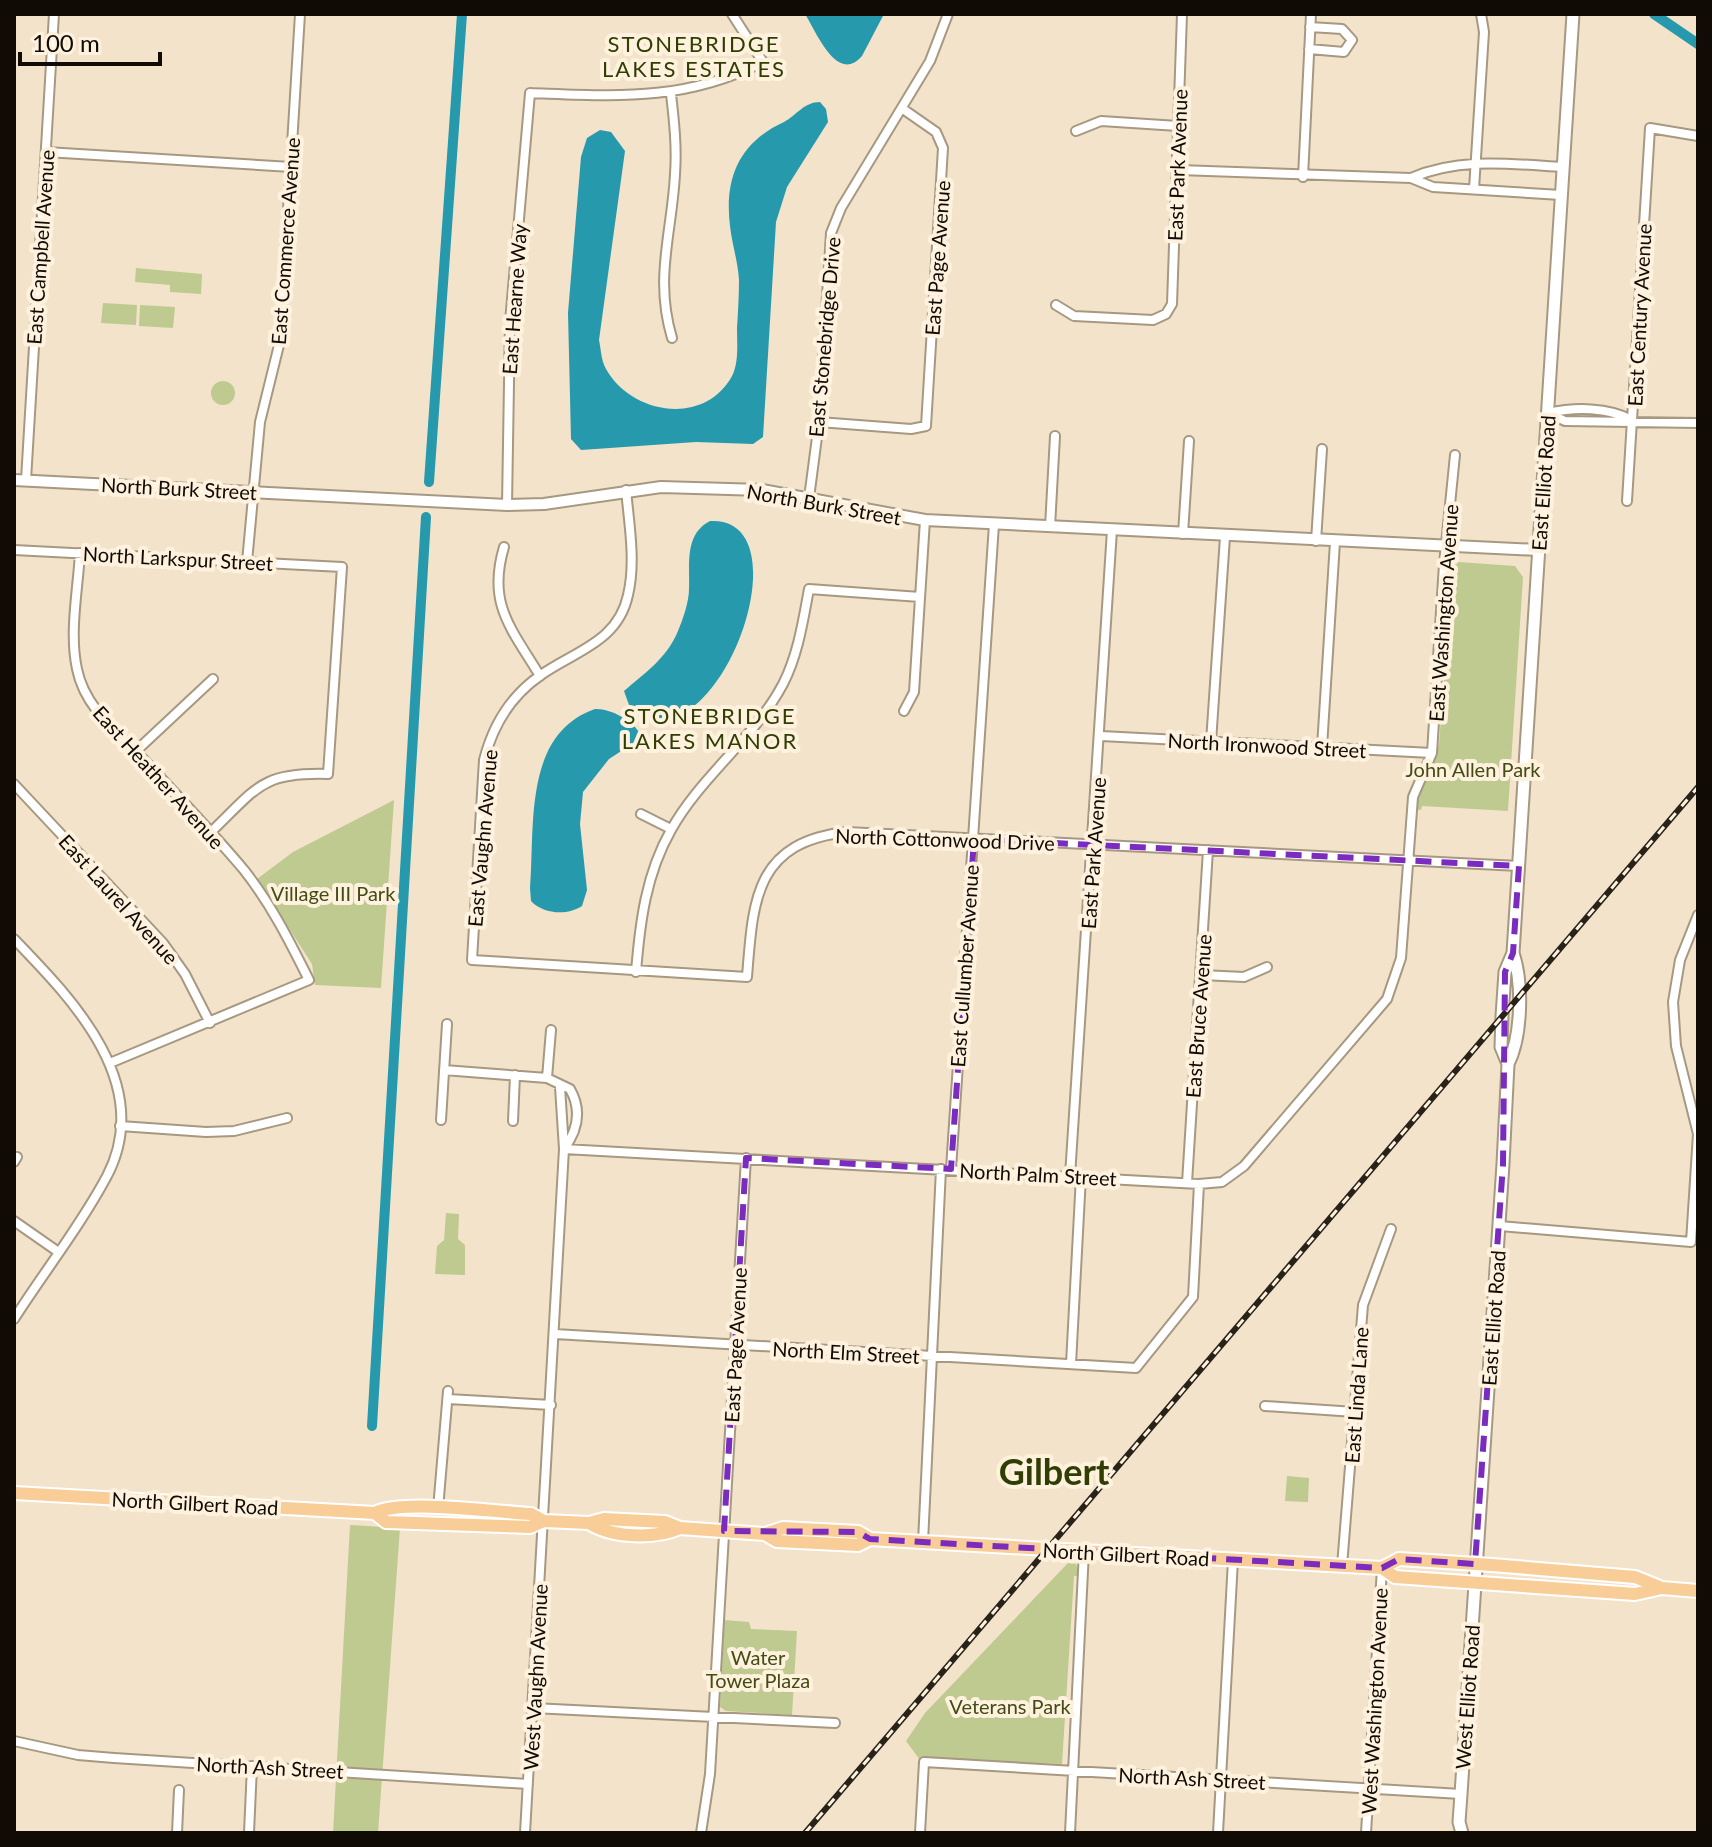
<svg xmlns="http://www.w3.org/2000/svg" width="1712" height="1847" font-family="Lato,sans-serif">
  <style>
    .green { fill: #beca90 }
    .water { fill: #2799ac }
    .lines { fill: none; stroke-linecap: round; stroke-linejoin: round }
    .canal { stroke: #2799ac; stroke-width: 10 }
    .minor-casing { stroke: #a79881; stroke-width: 12 }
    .tertiary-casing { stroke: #a79881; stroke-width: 14 }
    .secondary-casing { stroke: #a79881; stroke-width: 15 }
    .primary-casing { stroke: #fff; stroke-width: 16 }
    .minor { stroke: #fff; stroke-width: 8 }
    .tertiary { stroke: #fff; stroke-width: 10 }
    .secondary { stroke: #fff; stroke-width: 11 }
    .primary { stroke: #f8cd97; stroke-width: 12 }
    .rail-casing { stroke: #282219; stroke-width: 6 }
    .rail { stroke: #fef1dd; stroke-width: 3; stroke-dasharray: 9; stroke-linecap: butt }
    .marked { fill: none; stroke: #7b2cbf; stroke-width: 6; stroke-dasharray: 16 10; stroke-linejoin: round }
    .labels { text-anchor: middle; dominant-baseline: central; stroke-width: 8; stroke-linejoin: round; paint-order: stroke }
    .street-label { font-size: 20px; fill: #100b04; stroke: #fef1dd }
    .park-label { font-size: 20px; fill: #434c14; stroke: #fef1dd }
    .neighbourhood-label { font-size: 22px; letter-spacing: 2px; fill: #303e03; stroke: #fef1dd }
    .town-label { font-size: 36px; font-weight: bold; fill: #303e03; stroke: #fef1dd }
  </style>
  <rect width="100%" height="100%" fill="#f3e3cb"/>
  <path class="green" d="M136,268L202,274L201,294L170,292V285L135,282Z
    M103,303L137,305L136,325L101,323Z
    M140,305L175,307L173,328L139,326Z
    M211 393a12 12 0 1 1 24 0a12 12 0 1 1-24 0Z
    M1459,562L1515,566L1523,577L1508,811L1422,806L1421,810L1414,809L1415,800L1439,745L1452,567Z
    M394,800L381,988L315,985L312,964L257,879L293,852Z
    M446,1213L459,1214L458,1239L465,1245V1275L435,1274L437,1246L444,1240Z
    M1287,1476L1309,1478L1308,1502L1285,1501Z
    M350,1525L400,1528L378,1833H333Z
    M1068,1563L1076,1564L1080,1576H1074L1062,1764L920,1760L906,1741L925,1713Z
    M724,1620L749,1622L751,1629L797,1631L792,1715L726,1711L720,1707Z"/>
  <path class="water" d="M805,14H884L862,56C837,85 816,31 805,14Z
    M820,102L826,109L828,122L787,187L776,222L763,437L753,444L696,442L581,450L571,439L568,313L581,157L587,138L600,130L611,132L625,151L599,340C601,349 601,360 606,369C631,414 704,427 732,376C739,362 737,344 737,328C738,312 739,296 739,280C738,262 732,244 730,226C724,177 740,142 784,122C797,115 804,102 820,102Z
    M710,521C800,516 733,726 656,720L629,705L624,691C645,673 667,658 678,631C683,619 689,602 689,589C690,565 684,534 710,521Z
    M595,709C610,708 634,721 640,734L638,740L609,759L583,792L580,824L587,890L582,906C567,916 543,914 531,901L530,888C535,826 523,734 595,709Z"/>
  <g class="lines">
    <path class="canal" d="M1654,14L1698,44
      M429,482L462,14
      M372,1426L426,517"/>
    <defs>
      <path id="minor" d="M1309,49L1344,52L1352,40L1342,29L1310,27
        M671,94C674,120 677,147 675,174C672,233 654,278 672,338
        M1076,131L1101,121L1178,126
        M46,152L291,167
        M1179,170L1411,178
        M1303,177L1311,14
        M1474,189L1484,32L1481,14
        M1561,195L1433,187L1411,178C1460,157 1511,164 1563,167
        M1056,305L1074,316L1153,320L1166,314L1172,304L1182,14
        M1548,413L1565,421L1698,423
        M1548,413C1575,407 1608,407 1632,420
        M819,422L911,429L926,426L943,148L936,132L903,109
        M26,480L54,14
        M626,490C629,523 636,562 628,595C618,642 575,651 541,675C510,696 493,725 484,760L472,960L747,977C753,902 754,842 847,832L1519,866
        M809,498L819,422L831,233L841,208L930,61L948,14
        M1627,501L1650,128L1698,136
        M507,505L510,322L530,93C616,96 683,102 763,62L732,14
        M1050,527L1055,436
        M1183,534L1189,441
        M1316,541L1322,449
        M504,547C487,604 511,628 540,676
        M14,550L342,567L328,774C261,772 257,788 211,832
        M80,553C78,589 69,633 77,669C85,710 122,736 149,765C181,800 214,834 244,870C271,904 290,942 309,980L110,1063
        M247,562L260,422L280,341L300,14
        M904,711L914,692L925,520
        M1101,736L1432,753
        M1211,742L1225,537
        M1322,747L1335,542
        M136,751L213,679
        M14,784L163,943L185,974L210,1023
        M641,814L671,829
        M14,939C73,1000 155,1084 107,1176C81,1225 44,1272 14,1319
        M636,972C640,922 646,874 671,830C701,776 754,739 783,684C798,655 803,621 809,589L920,597
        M1201,975L1244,977L1267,967
        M444,1070L547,1078L570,1089C582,1110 578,1130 564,1149L560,1087
        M547,1078L551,1030
        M441,1120L447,1024
        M513,1121L515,1075
        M120,1126L206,1132L234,1131L287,1118
        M14,1162L17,1157
        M951,1169L994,524
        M1070,1176L1112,530
        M1187,1183L1208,850
        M14,1221L57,1251
        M1500,1226L1691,1242L1698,1134L1676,1046L1673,1002L1680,960L1698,915
        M555,1334L1136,1368L1193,1297L1199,1184
        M1071,1364L1081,1176
        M448,1399L551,1405
        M1265,1406L1355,1412
        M438,1509L448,1391
        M923,1542L941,1169
        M1342,1566L1363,1305L1391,1229
        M533,1708L835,1723
        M14,1741L78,1755L114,1758L528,1784
        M177,1833L179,1790
        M249,1833L252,1766
        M525,1833L564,1149L1199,1184L1222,1182L1244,1166L1387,999L1401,958L1413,797L1432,753L1444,564L1455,455
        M701,1833L710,1774L746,1158
        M920,1833L924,1762L1461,1794
        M1070,1833L1084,1551
        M1218,1833L1233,1560
        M1366,1833L1382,1568"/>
      <path id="tertiary" d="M14,480L507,505L544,504L661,487L762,490L925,520L1538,550"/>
      <path id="secondary" d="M1508,1064C1522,1036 1523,983 1513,953
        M1462,1833L1459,1822L1461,1794L1503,1164L1508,1064L1501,1047L1502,1016L1505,972L1513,953L1573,14"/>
      <path id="primary" d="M14,1493L375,1513C402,1499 496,1512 531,1514L544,1521L589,1523L604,1519L665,1522L680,1528L765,1534L783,1528L858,1532L870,1539L1382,1568L1395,1577L1635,1594L1662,1588
        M375,1513L386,1522L530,1527L544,1521
        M589,1523C612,1538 655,1539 680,1528
        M765,1534L777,1541L858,1545L870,1539
        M1382,1568L1399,1559L1492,1565L1635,1577L1662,1588L1698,1591"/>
    </defs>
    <use href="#minor" class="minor-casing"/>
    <use href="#tertiary" class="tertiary-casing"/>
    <use href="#secondary" class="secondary-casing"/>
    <use href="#primary" class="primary-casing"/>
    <use href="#minor" class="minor"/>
    <use href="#tertiary" class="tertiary"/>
    <use href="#secondary" class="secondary"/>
    <use href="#primary" class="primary"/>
    <defs>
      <path id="rail" d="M805,1833L1698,787"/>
    </defs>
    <use href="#rail" class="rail-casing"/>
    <use href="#rail" class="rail"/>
  </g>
  <path class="marked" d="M974,839L1519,866L1513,953L1505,972L1503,1164L1475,1564L1399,1559L1382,1568L870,1539L858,1532L724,1531L746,1158L951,1169Z"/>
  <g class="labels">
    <g class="street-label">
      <text transform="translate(1177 165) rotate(-88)">East Park Avenue</text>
      <text transform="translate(285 241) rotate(-86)">East Commerce Avenue</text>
      <text transform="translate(40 247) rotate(-86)">East Campbell Avenue</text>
      <text transform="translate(937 258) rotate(-86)">East Page Avenue</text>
      <text transform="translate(514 299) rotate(-86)">East Hearne Way</text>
      <text transform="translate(1639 315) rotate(-87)">East Century Avenue</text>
      <text transform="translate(824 337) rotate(-85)">East Stonebridge Drive</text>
      <text transform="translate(1543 483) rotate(-86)">East Elliot Road</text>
      <text transform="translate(179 488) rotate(3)">North Burk Street</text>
      <text transform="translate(824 504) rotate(10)">North Burk Street</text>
      <text transform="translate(178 558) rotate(3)">North Larkspur Street</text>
      <text transform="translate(1443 613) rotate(-86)">East Washington Avenue</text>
      <text transform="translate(1267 745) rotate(3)">North Ironwood Street</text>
      <text transform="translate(159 777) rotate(48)">East Heather Avenue</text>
      <text transform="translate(482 838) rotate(-85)">East Vaughn Avenue</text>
      <text transform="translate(945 839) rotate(2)">North Cottonwood Drive</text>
      <text transform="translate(1093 853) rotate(-86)">East Park Avenue</text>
      <text transform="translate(119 899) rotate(48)">East Laurel Avenue</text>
      <text transform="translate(964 966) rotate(-86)">East Cullumber Avenue</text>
      <text transform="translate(1198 1016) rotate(-86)">East Bruce Avenue</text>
      <text transform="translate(1038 1174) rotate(3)">North Palm Street</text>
      <text transform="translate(1493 1318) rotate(-86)">East Elliot Road</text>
      <text transform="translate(735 1345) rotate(-87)">East Page Avenue</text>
      <text transform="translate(846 1352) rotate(3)">North Elm Street</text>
      <text transform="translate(1356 1395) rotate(-86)">East Linda Lane</text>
      <text transform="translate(195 1503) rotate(3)">North Gilbert Road</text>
      <text transform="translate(1126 1554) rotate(3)">North Gilbert Road</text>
      <text transform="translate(535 1677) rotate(-87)">West Vaughn Avenue</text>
      <text transform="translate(1467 1697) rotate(-86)">West Elliot Road</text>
      <text transform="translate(1374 1701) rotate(-87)">West Washington Avenue</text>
      <text transform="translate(270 1767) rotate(3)">North Ash Street</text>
      <text transform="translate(1192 1778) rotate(3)">North Ash Street</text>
    </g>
    <g class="park-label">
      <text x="1473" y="769">John Allen Park</text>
      <text x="333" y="893">Village III Park</text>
      <text x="758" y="1657">Water<tspan x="758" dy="23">Tower Plaza</tspan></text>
      <text x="1010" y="1706">Veterans Park</text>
    </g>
    <g class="neighbourhood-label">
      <text x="694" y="43">STONEBRIDGE<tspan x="694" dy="25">LAKES ESTATES</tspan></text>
      <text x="710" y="715">STONEBRIDGE<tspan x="710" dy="25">LAKES MANOR</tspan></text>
    </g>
    <g class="town-label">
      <text x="1054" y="1471">Gilbert</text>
    </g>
  </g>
  <rect width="1712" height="1847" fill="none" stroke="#100b04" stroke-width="32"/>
  <path d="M20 52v12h140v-12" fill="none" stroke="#100b04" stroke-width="4"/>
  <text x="32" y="52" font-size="24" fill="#100b04" stroke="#fef1dd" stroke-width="6" paint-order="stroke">100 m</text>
</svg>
